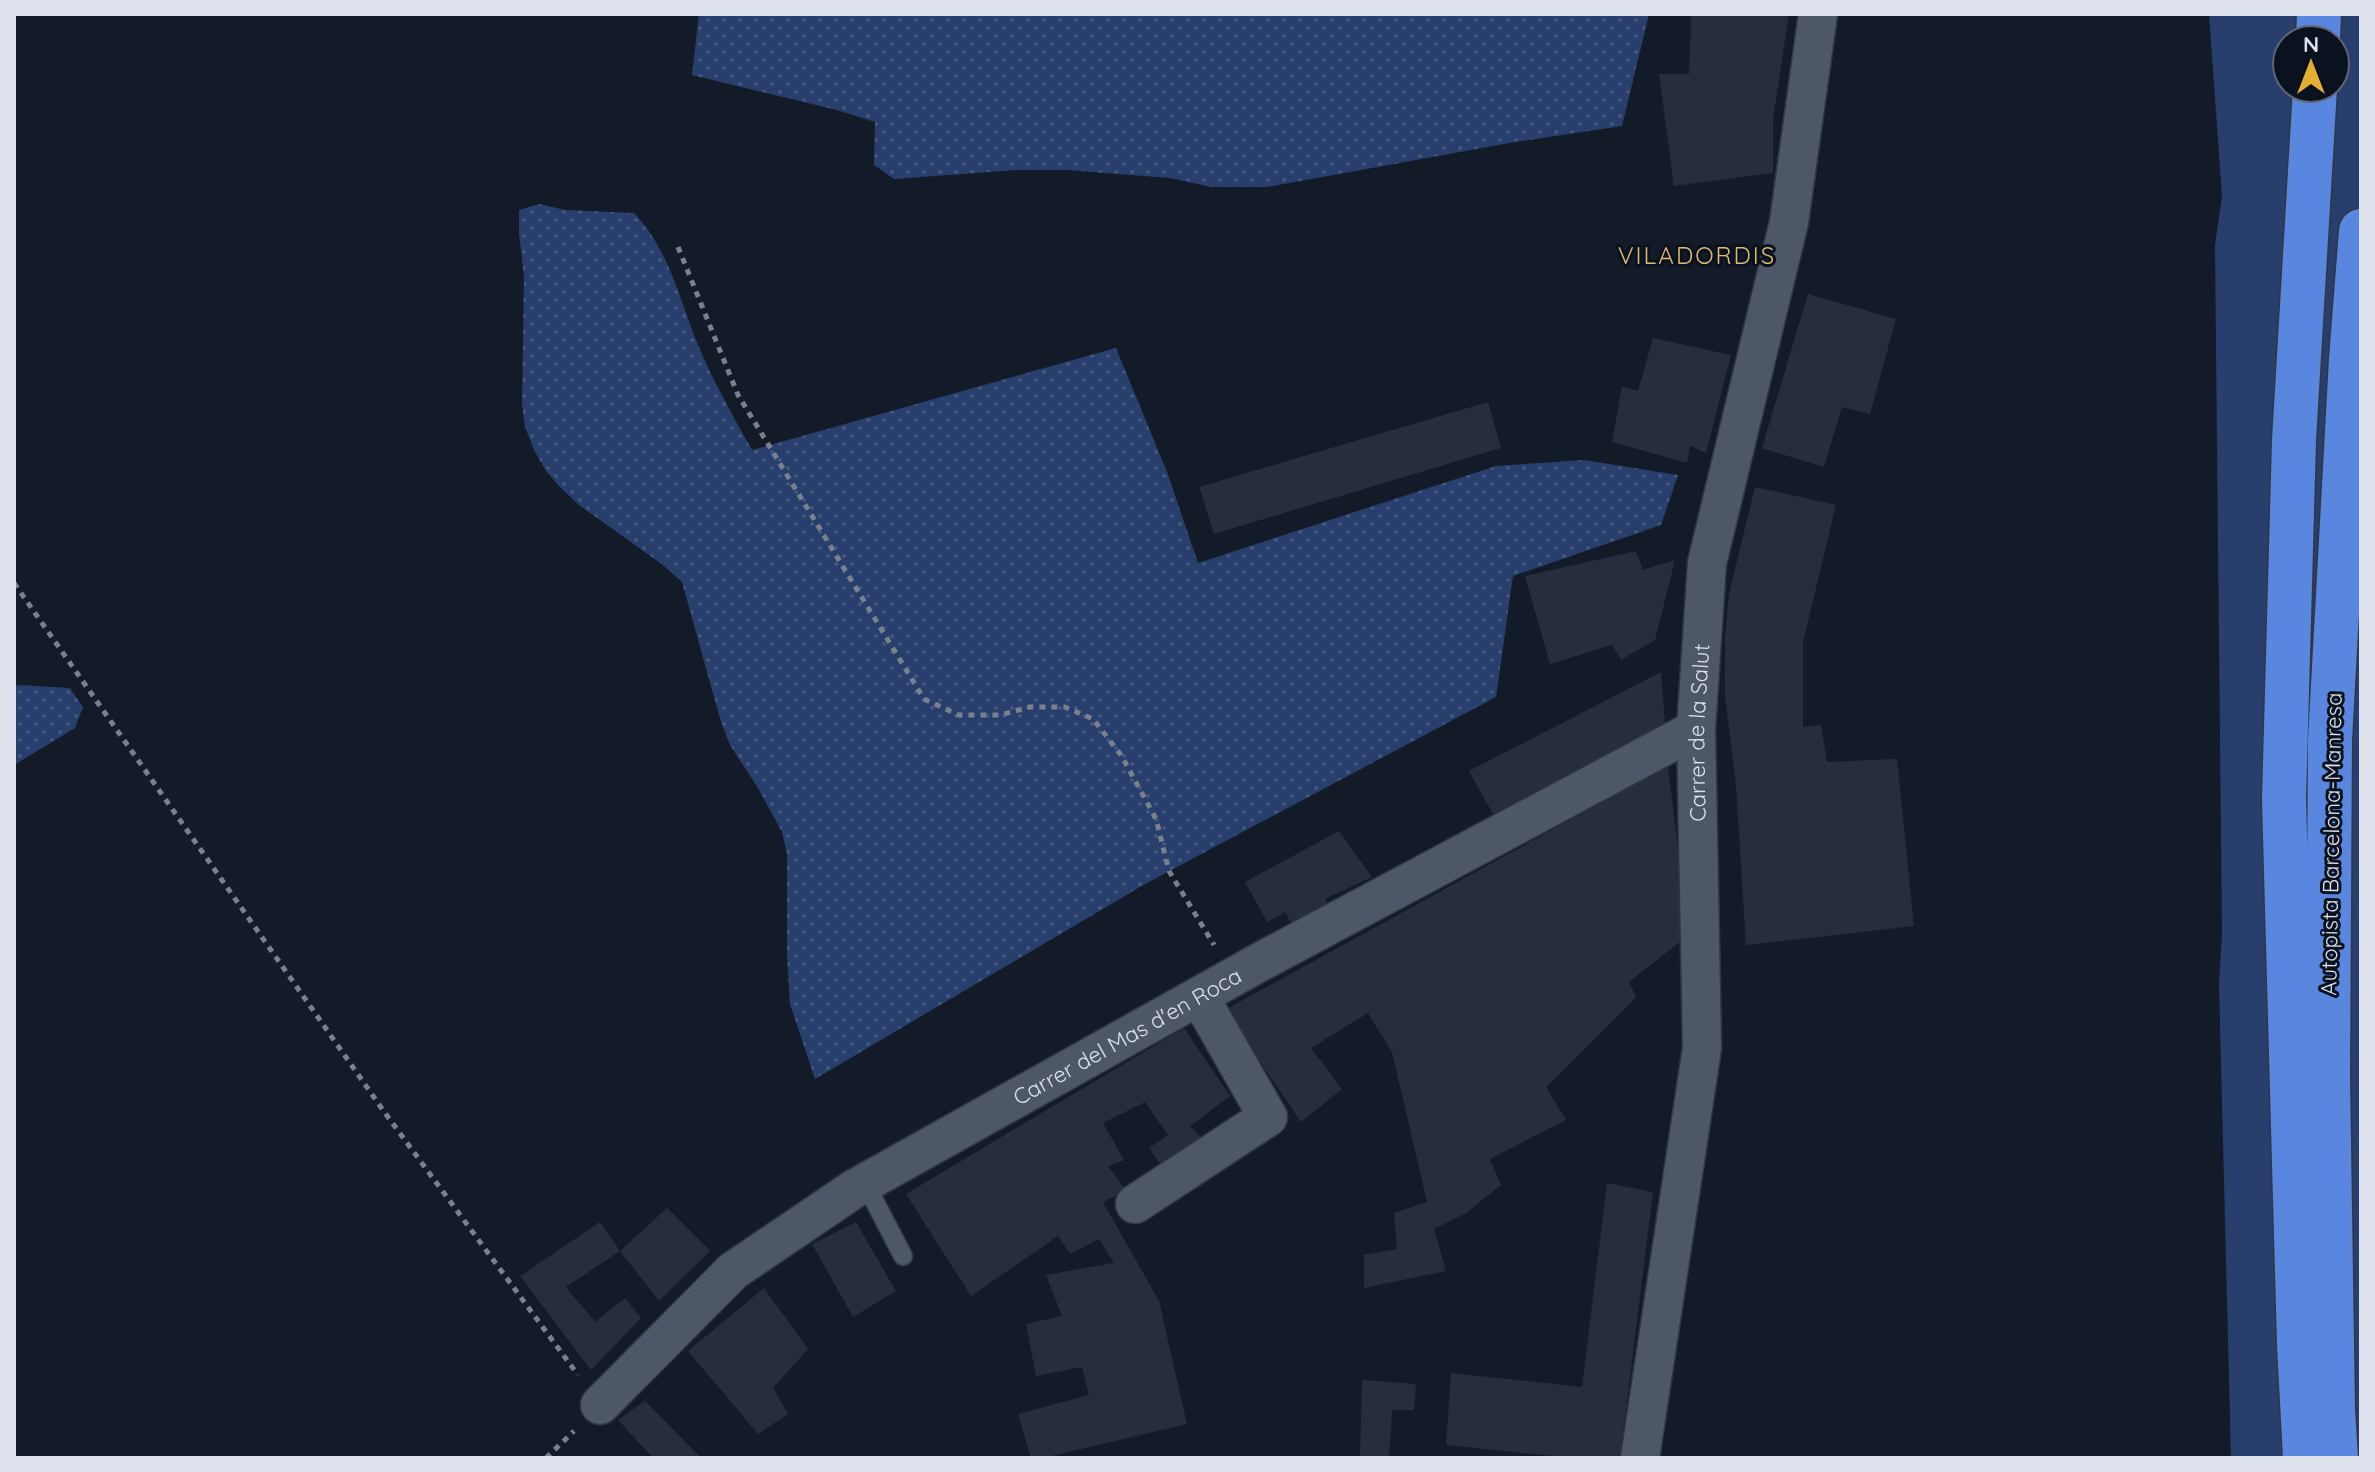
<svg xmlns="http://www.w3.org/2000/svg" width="2375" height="1472" font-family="Quicksand,sans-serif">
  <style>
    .grass { fill: #283f6d; fill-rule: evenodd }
    .park { fill: url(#park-dots) }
    .building { fill: #262e3d }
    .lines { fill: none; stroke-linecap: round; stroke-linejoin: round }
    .service-casing { stroke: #323641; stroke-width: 21 }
    .minor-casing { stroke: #323641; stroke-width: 41 }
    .motorway-casing { stroke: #323641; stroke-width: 47 }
    .path { stroke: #7a808c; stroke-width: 5; stroke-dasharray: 6 6; stroke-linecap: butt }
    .service { stroke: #4e5767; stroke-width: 18 }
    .minor { stroke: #4e5767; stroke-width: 38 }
    .motorway { stroke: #5986df; stroke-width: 44 }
    .labels { text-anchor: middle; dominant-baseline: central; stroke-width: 6; stroke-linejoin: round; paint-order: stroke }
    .street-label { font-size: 22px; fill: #dce1eb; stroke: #0b121f }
    .neighbourhood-label { font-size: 24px; letter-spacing: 2px; fill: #dfba72; stroke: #0b121f }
  </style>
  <defs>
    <pattern id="park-dots" width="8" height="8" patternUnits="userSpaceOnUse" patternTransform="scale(2)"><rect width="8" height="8" fill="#283f6d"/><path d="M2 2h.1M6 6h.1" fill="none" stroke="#475a82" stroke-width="1.8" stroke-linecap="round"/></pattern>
  </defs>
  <rect width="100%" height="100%" fill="#131b29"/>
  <path class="grass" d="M2209,14H2361V1458H2231L2219,983L2222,934L2215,245L2222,196ZM2287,40H2335V88H2287Z"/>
  <path class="park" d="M699,14H1649L1622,126L1515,142L1267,187H1211L1170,178L1067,170H1016L894,179L874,165L875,122L837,110L692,75Z
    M539,204L565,210L634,213C669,249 680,301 698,345C712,379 734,418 752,450L1116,348L1167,472L1198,563L1496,466L1584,460L1678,475L1661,525L1513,576L1496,697L1145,884L815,1079L790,1004L787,955V854L782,832L758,788L730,745L721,722L682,582L663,565L579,505L560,487L546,471L534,450L525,427L522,404L524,277L519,233V210Z
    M21,685L70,688L83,707L75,728L14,765V686Z"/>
  <path class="building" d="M1691,14H1789L1773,119V173L1674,186L1659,74H1689Z
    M1808,294L1896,319L1870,414L1842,407L1824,467L1762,448Z
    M1653,338L1731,355L1706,453L1690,446L1687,463L1612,442L1622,386L1638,391Z
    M1488,402L1501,448L1214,534L1199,487Z
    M1755,487L1836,505L1803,642V727L1821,725L1827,762L1897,759L1914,926L1746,945L1736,785L1725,696V637L1729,594Z
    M1636,551L1643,570L1675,560L1655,640L1621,660L1612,645L1550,664L1525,576Z
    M1661,672L1665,724L1493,814L1469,771Z
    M1668,766L1679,858L1681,941L1629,982L1636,997L1546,1087L1566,1120L1490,1159L1501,1185L1466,1213L1434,1229L1446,1271L1364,1288V1255L1397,1249L1394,1213L1427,1202L1392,1052L1368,1013L1311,1048L1342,1089L1301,1122L1225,1010Z
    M1339,831L1372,877L1325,899L1332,908L1294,928L1285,912L1267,922L1245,882Z
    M1184,1028L1230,1096L1190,1126L1203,1140L1162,1166L1149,1148L1168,1135L1145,1102L1103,1123L1124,1160L1108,1166L1126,1191L1103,1202L1159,1301L1187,1424L1043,1458H1031L1018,1414L1089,1395L1082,1367L1036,1376L1026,1324L1062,1316L1046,1275L1114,1263L1099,1239L1070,1254L1058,1236L971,1296L906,1194Z
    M1607,1183L1653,1192L1620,1458H1572L1446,1445L1451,1373L1582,1387Z
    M667,1208L710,1251L659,1301L620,1251Z
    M600,1222L620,1251L566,1287L595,1322L625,1298L641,1318L591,1370L520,1276Z
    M856,1222L896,1291L853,1317L812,1244Z
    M764,1288L808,1349L773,1388L788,1414L758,1434L688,1351Z
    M1362,1380L1416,1384L1414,1410H1392L1389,1458H1360Z
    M645,1401L701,1458H653L618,1420Z"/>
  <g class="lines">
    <defs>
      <path id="service" d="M865,1183L903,1256"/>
      <g id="minor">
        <path d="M1135,1204L1268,1117L1199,996"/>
        <path id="s1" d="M600,1405L733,1271L854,1189L1260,962L1696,729"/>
        <path id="s2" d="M1640,1458L1702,1048L1696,729L1707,563L1789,222L1818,14"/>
      </g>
      <path id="motorway" d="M2318,40L2319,14
        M2305,1458L2299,1345L2284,799L2294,440L2315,88
        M2336,1458L2333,1410L2328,1076L2330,740L2351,359L2361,231"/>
    </defs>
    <use href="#service" class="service-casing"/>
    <use href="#minor" class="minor-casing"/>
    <use href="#motorway" class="motorway-casing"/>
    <path class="path" d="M678,247L738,395L924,699L959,715H1000L1030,707H1065L1093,719L1121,755L1156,819L1169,871L1214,945
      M14,583L385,1113L578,1375
      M546,1458L574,1431"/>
    <use href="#service" class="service"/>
    <use href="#minor" class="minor"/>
    <use href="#motorway" class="motorway"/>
  </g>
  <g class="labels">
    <g class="street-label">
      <text stroke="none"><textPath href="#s2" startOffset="730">Carrer de la Salut</textPath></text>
      <text transform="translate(2331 844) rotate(-89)">Autopista Barcelona-Manresa</text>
      <text stroke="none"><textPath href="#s1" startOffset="648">Carrer del Mas d'en Roca</textPath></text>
    </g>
    <g class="neighbourhood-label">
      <text x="1697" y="255">VILADORDIS</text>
    </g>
  </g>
  <rect width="2375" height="1472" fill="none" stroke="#dce1eb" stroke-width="32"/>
  <g transform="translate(2311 64)"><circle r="38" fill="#0b121f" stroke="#5f6571" stroke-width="2"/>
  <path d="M0-6L14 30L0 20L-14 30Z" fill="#e4ae35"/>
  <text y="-12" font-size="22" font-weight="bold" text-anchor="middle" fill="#dce1eb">N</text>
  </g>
</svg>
